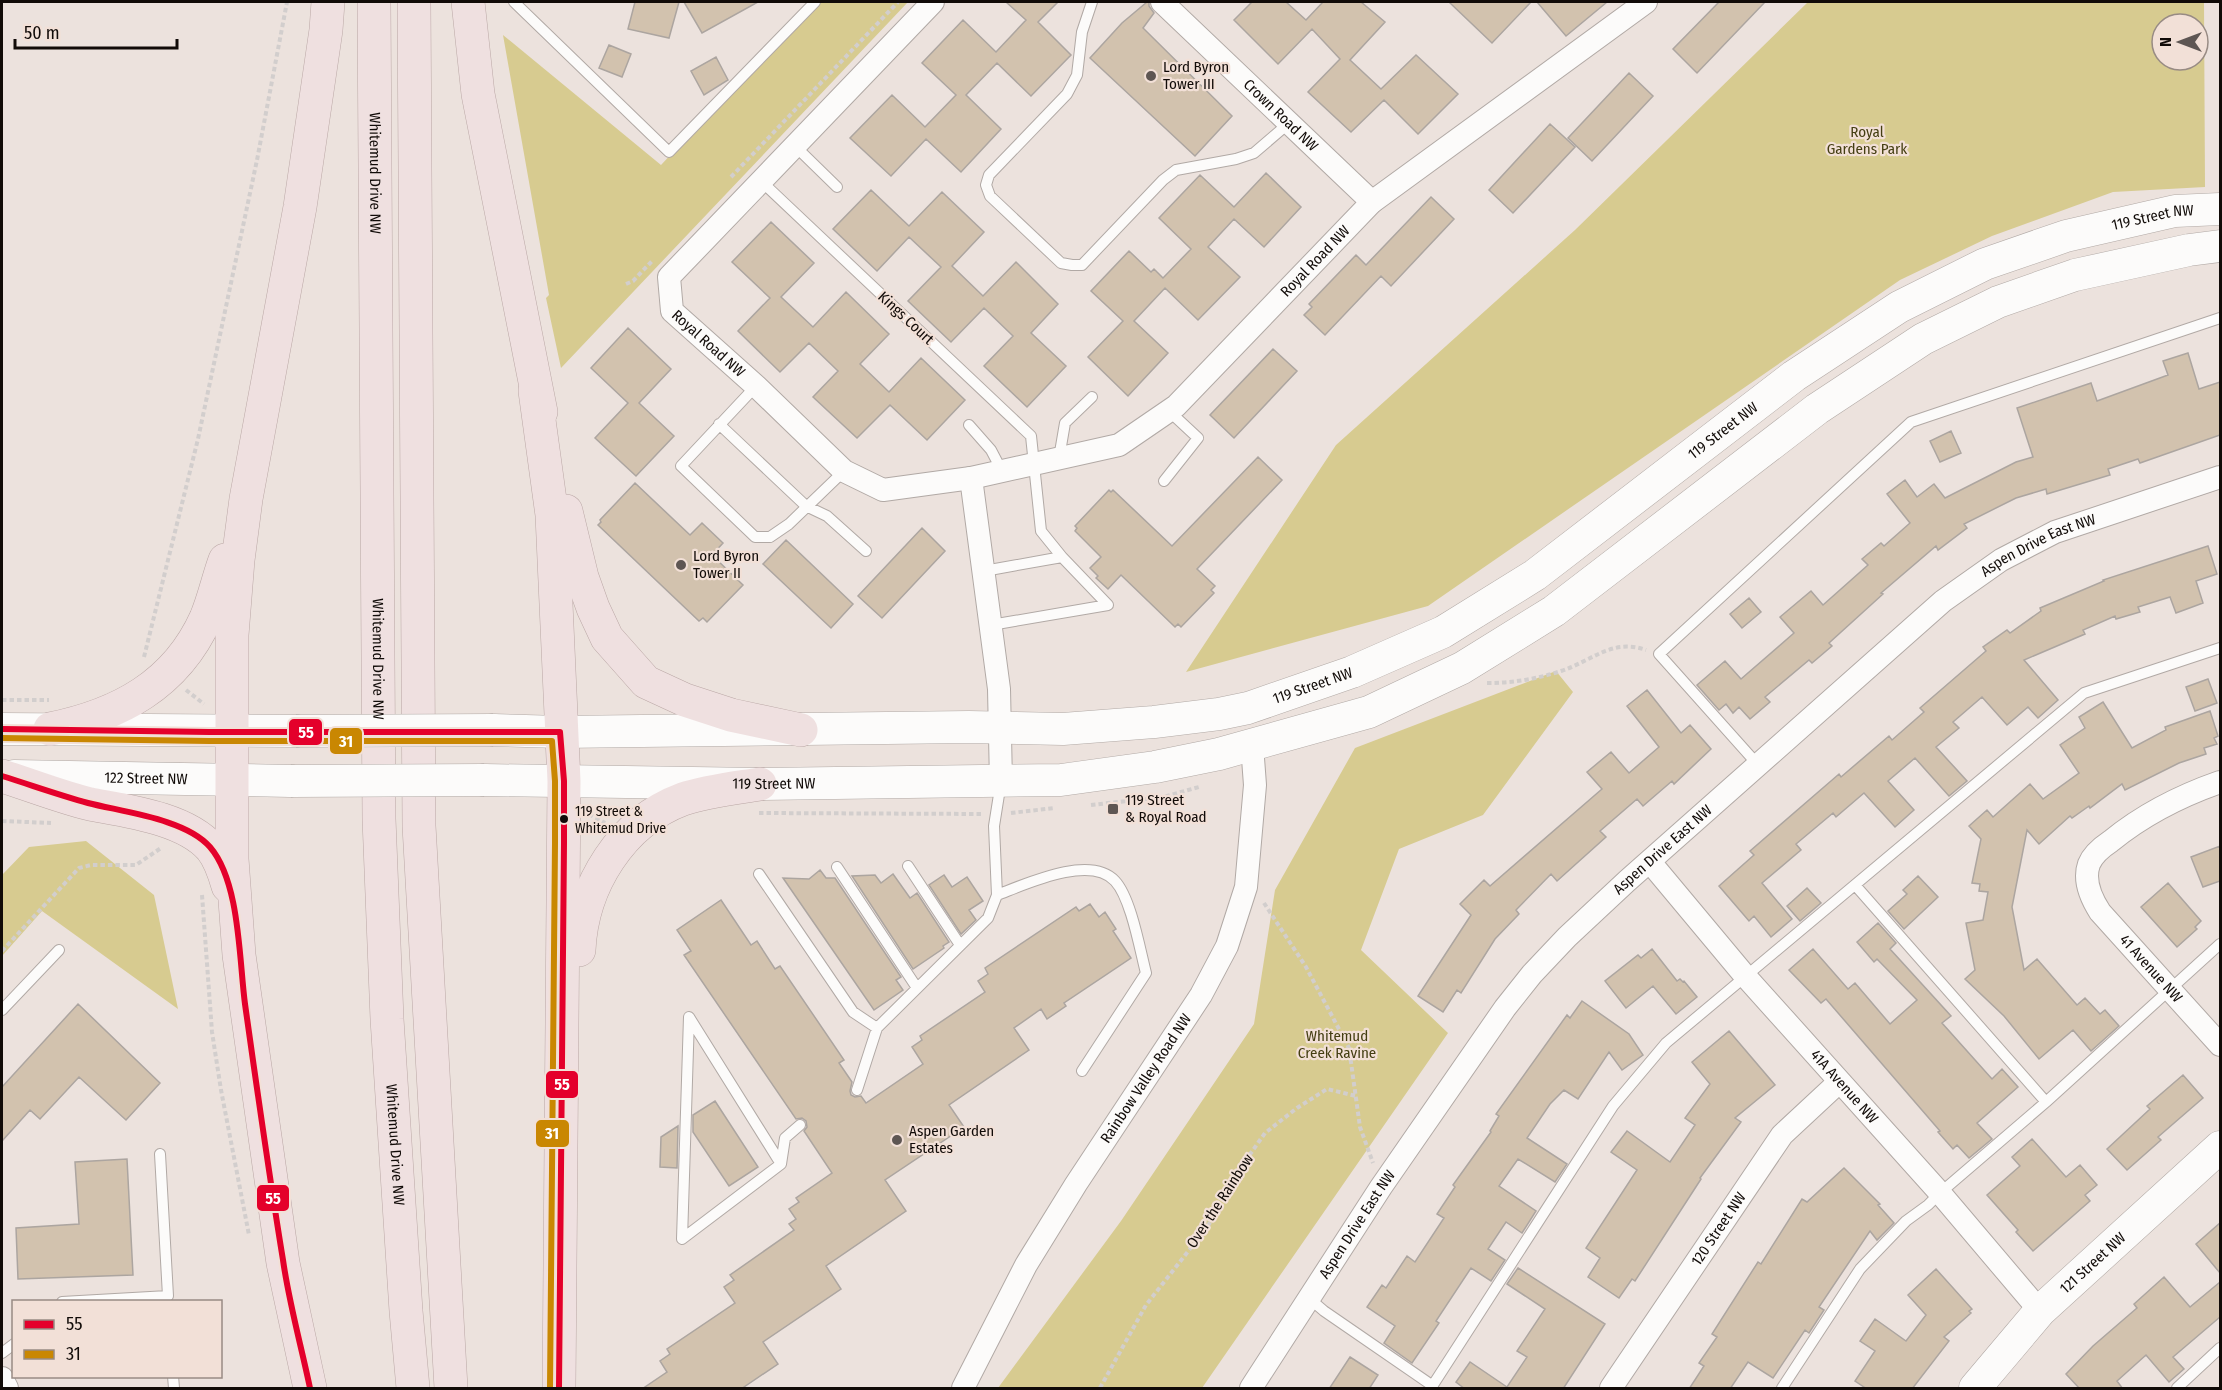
<svg xmlns="http://www.w3.org/2000/svg" width="2222" height="1390" font-family="'Fira Sans Condensed',sans-serif">
  <style>
    .green { fill: #d7cb90; fill-rule: evenodd }
    .building { fill: #d2c2ae; stroke: #aca5a0; stroke-width: 1.5 }
    .lines { fill: none; stroke-linecap: round; stroke-linejoin: round }
    .lane-casing { stroke: #b1a9a5; stroke-width: 12 }
    .street-casing { stroke: #b1a9a5; stroke-width: 24 }
    .secondary-casing { stroke: #b1a9a5; stroke-width: 33 }
    .highway-casing { stroke: #baa7a5; stroke-width: 34 }
    .path { stroke: #d2cecd; stroke-width: 4; stroke-dasharray: 4.5 3; stroke-linecap: butt }
    .lane { stroke: #fcfbfa; stroke-width: 10 }
    .street { stroke: #fcfbfa; stroke-width: 22 }
    .secondary { stroke: #fcfbfa; stroke-width: 32 }
    .highway { stroke: #efe0e0; stroke-width: 33 }
    .secondary-bridge-casing { stroke: #b1a9a5; stroke-width: 33; stroke-linecap: butt }
    .secondary-bridge { stroke: #fcfbfa; stroke-width: 32 }
    .bus-1-casing { stroke: #f2e0d7; stroke-width: 10 }
    .bus-2-casing { stroke: #f2e0d7; stroke-width: 10 }
    .bus-1 { stroke: #e4002b; stroke-width: 6 }
    .bus-2 { stroke: #c98702; stroke-width: 6 }
    .poi-dot { fill: #5e5653; stroke: #f2e0d7; stroke-width: 2 }
    .bus-dot { fill: #110b08; stroke: #f2e0d7; stroke-width: 2 }
    .labels { text-anchor: middle; dominant-baseline: central; stroke-width: 4.5; stroke-linejoin: round; paint-order: stroke }
    .bus-label { font-size: 14px; fill: #110b08; stroke: #f2e0d7; text-anchor: start }
    .poi-label { font-size: 15px; fill: #110b08; stroke: #f2e0d7; text-anchor: start }
    .street-label { font-size: 15px; fill: #110b08; stroke: #f2e0d7 }
    .park-label { font-size: 15px; fill: #443e12; stroke: #f2e0d7 }
    .line-badge { stroke: #f2e0d7; stroke-width: 2 }
    .badge-label { font-size: 16px; text-anchor: middle; font-weight: bold; fill: #fff }
  </style>
  <rect width="100%" height="100%" fill="#ece2dd"/>
  <path class="green" d="M815,2H908L561,368L546,298L549,295L503,35L661,165Z
    M1808,2H2204L2205,187L2113,192L1992,236L1900,280L1428,606L1186,672L1336,445L1575,230ZM2162,24H2198V60H2162Z
    M1556,671L1573,692L1483,815L1399,849L1361,950L1448,1033L1202,1388H998L1121,1221L1254,1024L1275,890L1355,748Z
    M86,841L154,895L178,1009L42,911L2,956V875L29,847Z"/>
  <path class="building" d="M635,2H679L669,38L628,29Z
    M684,2H758L702,33Z
    M1006,2H1058L1038,22L1071,55L1031,96L997,63L966,95L1001,129L961,172L926,139L891,176L850,138L892,95L925,127L956,95L922,63L963,20L996,52L1026,20Z
    M1147,2H1149V6L1154,13L1143,28L1232,116L1195,156L1090,58L1122,23Z
    M1252,2H1286L1306,20L1323,2H1361L1385,22L1350,60L1381,89L1416,55L1458,94L1418,134L1384,100L1351,132L1308,92L1340,59L1312,29L1278,64L1234,20Z
    M1449,2H1531L1492,43Z
    M1537,2H1607L1566,36Z
    M1719,2H1765L1697,73L1673,49Z
    M609,45L631,54L622,77L599,68Z
    M716,57L728,80L704,95L691,71Z
    M1629,73L1653,96L1592,161L1568,138Z
    M1550,124L1575,147L1513,213L1489,190Z
    M1266,173L1301,207L1264,247L1234,219L1208,247L1240,277L1198,320L1165,288L1134,321L1168,353L1128,396L1088,357L1123,321L1091,291L1129,251L1151,272L1154,269L1163,278L1191,249L1159,218L1200,175L1234,207Z
    M871,190L909,226L942,192L984,232L952,266L983,296L1016,262L1058,304L1031,333L1066,366L1027,407L984,366L1013,336L984,308L951,342L908,301L941,267L909,237L877,271L833,229Z
    M1431,197L1454,219L1391,286L1381,276L1325,335L1304,315L1312,307L1309,304L1356,255L1366,265Z
    M771,222L814,263L781,297L813,327L846,292L889,334L860,364L889,392L921,358L965,400L927,440L890,405L857,438L813,397L838,371L809,343L780,372L738,331L770,298L732,262Z
    M628,328L671,369L639,403L674,436L636,476L595,438L628,403L591,368Z
    M1273,349L1297,371L1234,438L1210,415Z
    M2188,353L2199,389L2220,382V435L2140,463L2138,459L2108,469L2110,475L2047,494L2046,489L2016,498L1964,524L1967,528L1938,550L1936,546L1881,593L1883,594L1829,643L1832,646L1812,663L1809,660L1765,697L1770,702L1750,719L1739,707L1733,713L1726,704L1719,710L1697,685L1725,661L1741,679L1794,633L1780,617L1811,591L1823,605L1868,565L1862,559L1881,543L1884,546L1910,523L1887,494L1905,480L1917,497L1934,484L1945,498L2016,462L2033,457L2017,408L2091,383L2097,401L2168,375L2163,361Z
    M1951,431L1961,453L1940,462L1930,441Z
    M1258,457L1282,480L1197,569L1215,586L1211,590L1214,593L1181,627L1178,624L1175,627L1121,575L1108,589L1096,578L1098,576L1090,568L1101,557L1075,531L1077,528L1075,526L1109,490L1111,492L1113,490L1172,546Z
    M635,483L690,535L702,523L723,543L712,555L743,585L707,622L703,618L699,621L598,525L601,522L600,520Z
    M922,528L945,551L882,618L858,596Z
    M786,540L853,604L831,628L763,564Z
    M2208,546L2217,574L2196,581L2203,603L2176,613L2170,597L2138,607L2140,612L2116,619L2115,616L2083,630L2085,634L2024,660L2058,700L2038,718L2028,707L2007,725L1982,697L1953,722L1959,728L1936,747L1967,781L1949,796L1915,758L1888,781L1914,810L1895,827L1864,793L1836,817L1833,813L1796,844L1801,850L1762,883L1792,919L1771,937L1754,916L1749,921L1719,886L1754,855L1750,851L1839,774L1841,777L1889,736L1892,740L1924,712L1920,708L1986,651L1983,647L2007,630L2010,633L2041,611L2040,608L2104,581L2103,580Z
    M1749,598L1761,612L1742,628L1730,614Z
    M2208,679L2217,703L2195,711L2186,687Z
    M1647,690L1681,733L1690,725L1711,749L1674,784L1672,781L1643,806L1637,799L1600,831L1606,837L1557,881L1551,874L1516,910L1519,914L1495,939L1461,993L1457,990L1443,1012L1418,996L1471,915L1460,904L1484,880L1490,886L1602,789L1587,772L1611,752L1629,773L1659,747L1627,706Z
    M2103,702L2132,748L2166,730L2165,727L2210,711L2218,736L2214,738L2217,744L2204,748L2206,754L2179,763L2125,790L2122,784L2090,808L2089,806L2072,818L2070,816L2039,844L2027,830L2012,907L2024,970L2037,959L2077,1005L2085,998L2100,1014L2105,1010L2119,1026L2091,1051L2073,1030L2039,1059L2004,1016L1965,979L1975,970L1966,923L1983,920L1988,892L1979,891L1980,884L1972,883L1981,839L1969,826L1987,810L1993,817L2030,784L2043,799L2079,773L2060,745L2085,728L2079,717Z
    M2220,846V881L2203,887L2191,857Z
    M820,870L826,878H835L901,977L896,980L903,990L874,1010L783,878L809,879Z
    M893,874L910,898L917,893L949,942L943,946L944,948L913,969L852,876L875,875L881,883Z
    M944,875L952,887L967,877L983,901L969,910L976,920L961,934L929,885Z
    M1918,876L1938,897L1904,929L1888,911L1907,894L1903,890Z
    M2168,883L2201,921L2195,927L2197,929L2177,947L2141,907Z
    M1807,888L1821,903L1800,921L1787,906Z
    M721,900L751,945L757,941L775,969L780,966L844,1060L839,1063L852,1082L850,1091L851,1095L855,1097L861,1096L866,1103L923,1064L912,1047L922,1040L920,1036L985,992L978,981L988,974L985,968L1076,907L1079,911L1090,904L1099,917L1105,912L1116,929L1113,931L1131,958L1064,1003L1066,1006L1047,1019L1041,1009L1014,1028L1029,1050L949,1105L964,1127L885,1180L906,1211L826,1266L841,1289L763,1342L778,1364L741,1389H642L667,1372L660,1361L670,1354L667,1349L735,1303L724,1287L734,1280L730,1275L794,1230L789,1224L796,1219L789,1209L799,1202L796,1198L832,1173L804,1131L807,1127L806,1121L802,1118L796,1119L684,955L691,951L677,930Z
    M1878,923L1896,943L1890,949L1951,1016L1942,1023L1992,1079L2002,1069L2018,1087L1977,1123L1992,1139L1969,1158L1957,1145L1953,1149L1938,1132L1940,1131L1826,999L1821,1003L1789,970L1813,949L1848,989L1855,983L1890,1024L1917,1000L1877,959L1874,962L1857,942Z
    M1652,949L1677,981L1680,979L1683,982L1684,981L1697,997L1676,1014L1653,986L1626,1008L1605,981L1638,955L1641,958Z
    M1582,1001L1629,1034L1643,1055L1622,1070L1609,1052L1578,1099L1564,1090L1550,1104L1527,1138L1567,1164L1555,1182L1518,1159L1499,1186L1536,1211L1522,1233L1506,1222L1488,1249L1505,1260L1491,1281L1471,1268L1436,1321L1439,1323L1412,1363L1384,1343L1395,1326L1367,1307L1382,1285L1386,1288L1407,1256L1415,1262L1444,1218L1437,1214L1455,1187L1453,1185L1491,1132L1490,1131L1499,1116L1496,1114L1567,1015L1570,1018Z
    M78,1004L160,1083L126,1120L79,1077L40,1119L30,1110L2,1141V1087Z
    M1729,1031L1775,1085L1735,1118L1741,1122L1700,1178L1701,1179L1635,1281L1632,1279L1619,1298L1588,1277L1600,1258L1586,1248L1637,1170L1611,1152L1627,1131L1670,1162L1695,1125L1685,1118L1710,1084L1692,1062Z
    M2183,1075L2203,1098L2158,1137L2161,1140L2127,1170L2107,1149L2150,1109L2147,1106Z
    M715,1101L758,1167L729,1186L693,1132V1115Z
    M678,1126L677,1168L660,1167L661,1137Z
    M2032,1139L2066,1177L2080,1165L2097,1185L2085,1195L2090,1201L2033,1251L2016,1232L2018,1230L1987,1195L2020,1166L2012,1157Z
    M127,1159L133,1275L18,1279L16,1228L79,1224L75,1162Z
    M1844,1168L1880,1204L1878,1205L1894,1223L1877,1240L1870,1231L1819,1307L1824,1310L1809,1333L1805,1330L1773,1378L1748,1362L1730,1389H1689L1704,1366L1699,1363L1717,1337L1712,1334L1758,1262L1761,1264L1802,1199L1807,1202Z
    M2220,1223V1273L2196,1244Z
    M1518,1268L1605,1324L1563,1389H1465L1456,1382L1470,1362L1507,1387L1527,1357L1517,1351L1545,1309L1507,1284Z
    M1936,1269L1972,1309L1969,1311L1971,1313L1944,1337L1949,1341L1912,1389H1867L1855,1381L1875,1351L1860,1341L1875,1319L1906,1341L1926,1315L1908,1295Z
    M2164,1277L2190,1307L2220,1282V1317L2173,1357L2184,1369L2169,1382L2146,1355L2117,1381L2123,1389H2080L2066,1374L2093,1346L2137,1308L2134,1304Z
    M1350,1357L1378,1375L1369,1389H1329Z"/>
  <g class="lines">
    <defs>
      <path id="lane" d="M514,2L669,152L815,2
        M1092,2L1082,32L1077,75L1067,94L989,175L986,185L990,196L1061,263L1072,265H1082L1163,180L1176,170L1236,159L1254,153L1289,123
        M795,146L837,187
        M761,181L1031,436L1041,531L1062,557
        M756,386L681,466L755,537H770L789,524L844,471
        M719,424L806,506L827,516L866,551
        M969,425L991,450L1002,471
        M1059,458L1065,423L1092,397
        M1164,481L1198,438L1169,411
        M984,571L1062,557L1108,605L991,625
        M1759,766L1659,654L1911,422L2220,318
        M908,866L960,945
        M837,867L917,988
        M759,874L853,1012L877,1028L988,918L997,895L994,826L1001,782
        M1855,885L2046,1102
        M997,895C1026,884 1090,854 1115,881C1131,898 1140,950 1146,973L1082,1071
        M2,1010L59,950
        M857,1090L877,1028
        M781,1164L682,1239L689,1017L781,1164L785,1138L800,1125
        M1310,1299L1324,1311L1433,1386
        M62,1302L168,1296L160,1154
        M2,1353L14,1344
        M173,1376L174,1388
        M1431,1388L1613,1106L1666,1043L2084,693L2220,648
        M1782,1388L1860,1269L1906,1221L1928,1205L1940,1193L2046,1102L2220,944
        M2177,1388L2220,1348"/>
      <g id="street">
        <path id="s1" d="M933,2L669,277L672,311L756,386L844,471L883,490L971,478L1119,445L1176,406L1372,202L1646,2"/>
        <path id="s2" d="M1162,2L1372,202"/>
        <path d="M971,478L999,689L1001,782"/>
        <path id="s3" d="M2220,782C2180,796 2144,814 2111,841C2102,847 2093,854 2089,864C2083,881 2091,898 2100,912L2220,1045"/>
        <path id="s4" d="M1650,862L1746,977L1940,1193L2040,1311"/>
        <path d="M2,1378L7,1388"/>
        <path id="s5" d="M963,1388L1026,1265L1076,1184L1201,995L1227,946L1246,887L1255,785L1252,745"/>
        <path id="s6" d="M1251,1388L1381,1187L1505,1008L1532,974L1567,937L1627,881L1943,601L2001,560L2055,532L2220,477"/>
        <path id="s7" d="M1611,1388L1782,1135L1839,1082"/>
      </g>
      <g id="secondary">
        <path d="M2,729L296,731"/>
        <path id="s8" d="M493,730L560,732L969,727L1063,729L1154,722L1219,714L1248,708L1352,672L1443,632L1535,575L1794,376L1899,307L1985,264L2066,236L2175,211L2220,209"/>
        <path id="s9" d="M14,776L291,781"/>
        <path id="s10" d="M484,780L760,784L1061,780L1155,767L1219,754L1369,712L1462,668L1554,611L1817,409L1923,339L1998,302L2075,275L2189,250L2220,246"/>
        <path id="s11" d="M1975,1388L2040,1311L2220,1147"/>
      </g>
      <g id="highway">
        <path id="s12" d="M374,2L379,819L387,1019L406,1311L413,1388"/>
        <path d="M414,2L419,826L451,1388"/>
        <path d="M468,2L478,94L541,412"/>
        <path d="M535,391L552,515L564,781L559,1388"/>
        <path d="M566,511L582,577L593,608L607,638L646,682L685,700L731,715L801,730"/>
        <path d="M50,729C119,715 176,685 206,618C214,599 218,579 225,560"/>
        <path d="M2,776C31,785 61,797 90,804C127,811 185,818 211,848C220,859 224,872 228,886"/>
        <path d="M579,950C582,886 621,822 683,799C707,791 735,788 760,784"/>
        <path d="M310,1388L283,1263L239,955L232,859V635L238,560L246,499L300,207L326,30L328,2"/>
      </g>
    </defs>
    <use href="#lane" class="lane-casing"/>
    <use href="#street" class="street-casing"/>
    <use href="#secondary" class="secondary-casing"/>
    <use href="#highway" class="highway-casing"/>
    <path class="path" d="M731,177L898,2
      M626,284L633,281L652,261
      M144,657L198,439L257,160L287,2
      M1487,683C1512,683 1537,679 1561,671C1592,661 1612,638 1646,650
      M186,690L204,704
      M2,700H49
      M1091,805L1163,797L1199,787
      M759,813L982,814
      M1011,813L1054,808
      M589,814L605,823
      M2,821L51,823
      M202,895L212,1032L221,1090L249,1235
      M1264,903L1306,967L1349,1048L1360,1127L1373,1163
      M2,951L79,868L91,865H136L161,848
      M1100,1388L1146,1305L1208,1226L1232,1180L1265,1133L1297,1108L1327,1089L1356,1096"/>
    <use href="#lane" class="lane"/>
    <use href="#street" class="street"/>
    <use href="#secondary" class="secondary"/>
    <use href="#highway" class="highway"/>
    <defs>
      <path id="secondary-bridge" d="M296,731L493,730
        M291,781L484,780"/>
    </defs>
    <use href="#secondary-bridge" class="secondary-bridge-casing"/>
    <use href="#secondary-bridge" class="secondary-bridge"/>
    <defs>
      <path id="bus-1" d="M2,729L209,732H560L564,781V843L559,1388
        M2,776C31,785 59,795 88,803C123,812 186,819 210,847C240,882 239,959 245,1004C257,1089 269,1175 283,1260C289,1303 301,1345 310,1388"/>
      <path id="bus-2" d="M2,738L209,741H552L555,781V843L550,1388"/>
    </defs>
    <use href="#bus-1" class="bus-1-casing"/>
    <use href="#bus-2" class="bus-2-casing"/>
    <use href="#bus-1" class="bus-1"/>
    <use href="#bus-2" class="bus-2"/>
  </g>
  <g class="poi-dot">
    <circle cx="1151" cy="76" r="6"/>
    <circle cx="681" cy="565" r="6"/>
    <rect x="1107" y="803" width="12" height="12" rx="3"/>
    <circle cx="897" cy="1140" r="6"/>
  </g>
  <circle class="bus-dot" cx="564" cy="819" r="5"/>
  <g class="labels">
    <g class="bus-label">
      <text x="575" y="811">119 Street &amp;<tspan x="575" dy="17">Whitemud Drive</tspan></text>
    </g>
    <g class="poi-label">
      <text x="1163" y="67">Lord Byron<tspan x="1163" dy="17">Tower III</tspan></text>
      <text x="693" y="556">Lord Byron<tspan x="693" dy="17">Tower II</tspan></text>
      <text x="1125" y="800">119 Street<tspan x="1125" dy="17">&amp; Royal Road</tspan></text>
      <text x="909" y="1131">Aspen Garden<tspan x="909" dy="17">Estates</tspan></text>
    </g>
    <g class="street-label">
      <text stroke="none"><textPath href="#s2" startOffset="164">Crown Road NW</textPath></text>
      <text stroke="none"><textPath href="#s12" startOffset="171">Whitemud Drive NW</textPath></text>
      <text stroke="none"><textPath href="#s8" startOffset="1797">119 Street NW</textPath></text>
      <text stroke="none"><textPath href="#s1" startOffset="1204">Royal Road NW</textPath></text>
      <text transform="translate(906 318) rotate(43)">Kings Court</text>
      <text stroke="none"><textPath href="#s1" startOffset="464">Royal Road NW</textPath></text>
      <text stroke="none"><textPath href="#s8" startOffset="1311">119 Street NW</textPath></text>
      <text stroke="none"><textPath href="#s6" startOffset="1167">Aspen Drive East NW</textPath></text>
      <text stroke="none"><textPath href="#s12" startOffset="657">Whitemud Drive NW</textPath></text>
      <text stroke="none"><textPath href="#s8" startOffset="825">119 Street NW</textPath></text>
      <text stroke="none"><textPath href="#s9" startOffset="132">122 Street NW</textPath></text>
      <text stroke="none"><textPath href="#s10" startOffset="290">119 Street NW</textPath></text>
      <text stroke="none"><textPath href="#s6" startOffset="681">Aspen Drive East NW</textPath></text>
      <text stroke="none"><textPath href="#s3" startOffset="284">41 Avenue NW</textPath></text>
      <text stroke="none"><textPath href="#s5" startOffset="360">Rainbow Valley Road NW</textPath></text>
      <text stroke="none"><textPath href="#s4" startOffset="297">41A Avenue NW</textPath></text>
      <text stroke="none"><textPath href="#s12" startOffset="1143">Whitemud Drive NW</textPath></text>
      <text transform="translate(1220 1201) rotate(-57)">Over the Rainbow</text>
      <text stroke="none"><textPath href="#s6" startOffset="195">Aspen Drive East NW</textPath></text>
      <text stroke="none"><textPath href="#s7" startOffset="192">120 Street NW</textPath></text>
      <text stroke="none"><textPath href="#s11" startOffset="172">121 Street NW</textPath></text>
    </g>
    <g class="park-label">
      <text x="1867" y="132">Royal<tspan x="1867" dy="17">Gardens Park</tspan></text>
      <text x="1337" y="1036">Whitemud<tspan x="1337" dy="17">Creek Ravine</tspan></text>
    </g>
  </g>
  <g class="line-badge">
    <rect x="288" y="718" width="35" height="28" rx="6" fill="#e4002b"/>
    <rect x="329" y="727" width="34" height="28" rx="6" fill="#c98702"/>
    <rect x="545" y="1070" width="34" height="29" rx="6" fill="#e4002b"/>
    <rect x="535" y="1119" width="35" height="29" rx="6" fill="#c98702"/>
    <rect x="256" y="1184" width="34" height="28" rx="6" fill="#e4002b"/>
  </g>
  <g class="badge-label">
    <text x="306" y="738">55</text>
    <text x="346" y="747">31</text>
    <text x="562" y="1090">55</text>
    <text x="552" y="1139">31</text>
    <text x="273" y="1204">55</text>
  </g>
  <rect width="2222" height="1390" fill="none" stroke="#110b08" stroke-width="6"/>
  <rect x="12" y="1300" width="210" height="78" fill="#f2e0d7" stroke="#988b84" stroke-width="1.5"/>
  <rect x="24" y="1320" width="30" height="9" fill="#e4002b" stroke="#988b84" stroke-width="1.5"/>
  <text x="66" y="1330" font-size="18" fill="#110b08">55</text>
  <rect x="24" y="1350" width="30" height="9" fill="#c98702" stroke="#988b84" stroke-width="1.5"/>
  <text x="66" y="1360" font-size="18" fill="#110b08">31</text>
  <g transform="translate(2180 42) rotate(270)"><circle r="28" fill="#f2e0d7" stroke="#988b84" stroke-width="1.5"/>
  <path d="M0-4.5L10 22L0 15L-10 22Z" fill="#5e5653"/>
  <text y="-9" font-size="16" font-weight="bold" text-anchor="middle" fill="#110b08">N</text>
  </g>
  <path d="M15 39v9h162v-9" fill="none" stroke="#110b08" stroke-width="3"/>
  <text x="24" y="39" font-size="18" fill="#110b08" stroke="#f2e0d7" stroke-width="4.5" paint-order="stroke">50 m</text>
</svg>
